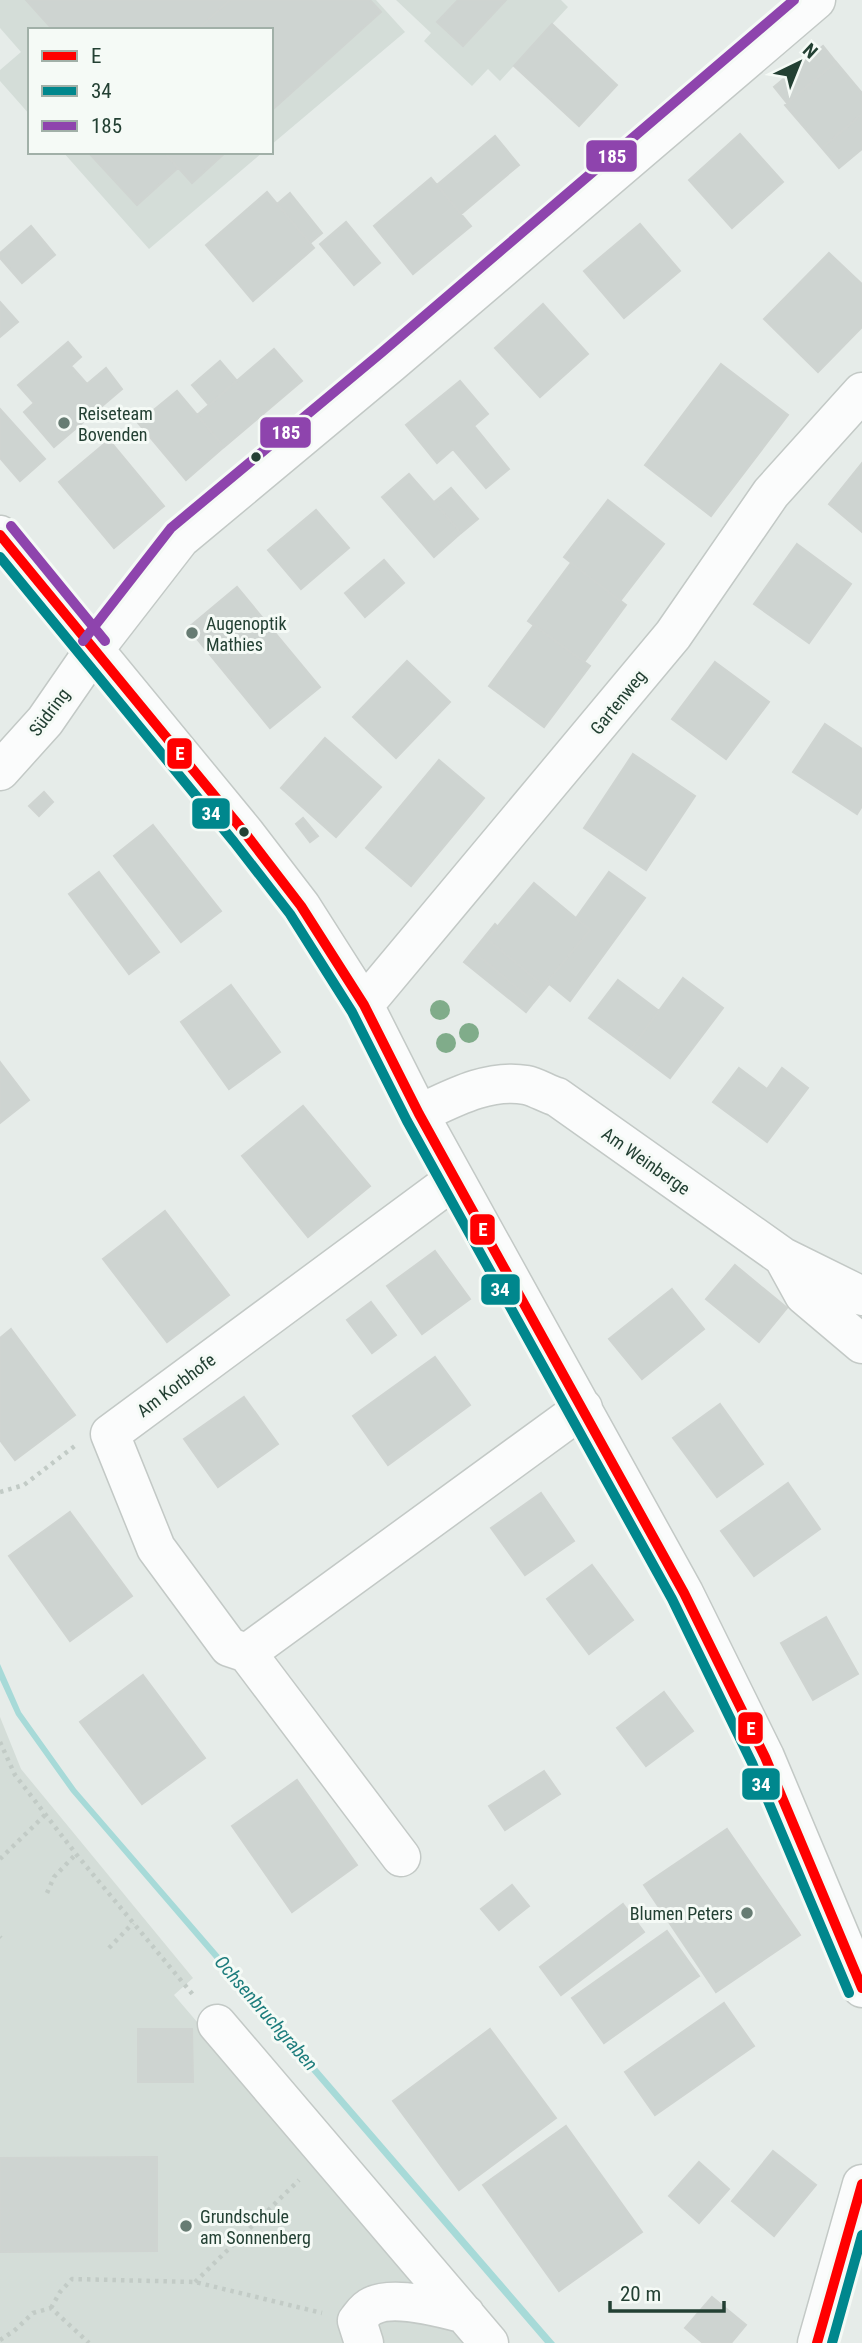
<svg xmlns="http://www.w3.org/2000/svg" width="862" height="2343" font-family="'Roboto Condensed',sans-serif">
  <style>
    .built { fill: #d4ddd8 }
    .water { fill: #a7dad8 }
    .building { fill: #ced4d1; stroke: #cfd4d1; stroke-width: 2 }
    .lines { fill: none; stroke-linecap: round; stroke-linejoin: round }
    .minor-casing { stroke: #c3c9c6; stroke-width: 41 }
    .path { stroke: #c2cbc6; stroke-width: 4.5; stroke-dasharray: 3.5 5; stroke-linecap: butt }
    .minor { stroke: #fbfcfc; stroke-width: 38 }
    .bus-1-casing { stroke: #f5faf6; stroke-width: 16 }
    .bus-2-casing { stroke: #f5faf6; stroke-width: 16 }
    .bus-3-casing { stroke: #f5faf6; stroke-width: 16 }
    .bus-1 { stroke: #f00; stroke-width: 10 }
    .bus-2 { stroke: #00878d; stroke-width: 10 }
    .bus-3 { stroke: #8e44ad; stroke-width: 10 }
    .tree { fill: #80ac8a }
    .poi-dot { fill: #677c73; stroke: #f5faf6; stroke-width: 2.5 }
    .bus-dot { fill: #234033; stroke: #f5faf6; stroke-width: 2.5 }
    .labels { text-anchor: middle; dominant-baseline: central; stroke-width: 6; stroke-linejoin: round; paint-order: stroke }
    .poi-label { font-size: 18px; fill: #234033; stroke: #f5faf6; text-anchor: start }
    .street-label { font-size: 18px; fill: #234033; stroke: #f5faf6 }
    .water-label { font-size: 19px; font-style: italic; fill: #1c7c7c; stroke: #f5faf6 }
    .line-badge { stroke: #f5faf6; stroke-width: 2.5 }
    .badge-label { font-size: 19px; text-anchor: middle; font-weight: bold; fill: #fff }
  </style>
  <rect width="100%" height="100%" fill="#e6ece9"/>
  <path class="built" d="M0,0H376L405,32L271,145V30H30V115L0,81V70L21,52L0,28Z
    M396,0H561L568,7L500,81L488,69L472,86L424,41L431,33Z
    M63,152H263L149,249Z
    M0,1717L21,1769L193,1978L174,1995L472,2343H0Z"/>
  <path class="water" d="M0,1664L21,1712L76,1789L555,2343H545L71,1792L16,1715L0,1680Z"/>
  <path class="building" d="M26,0H230L197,30H53Z
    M230,0H370L381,12L271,111V30H197Z
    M458,0H506L463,46L437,22Z
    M552,24L617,85L579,126L514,66Z
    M823,46L836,62L787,103L774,87Z
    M836,62L862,93V114L822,148L785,105Z
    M862,114V149L839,168L822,148Z
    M740,134L783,182L732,228L689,180Z
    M495,136L519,165L461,214L437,185Z
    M88,152H164L178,168L137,205Z
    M164,152H226L192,183Z
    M431,178L471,226L413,274L374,226Z
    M267,192L314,248L253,301L206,245Z
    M290,193L322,233L310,243L277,204Z
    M346,222L380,263L354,285L320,244Z
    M640,224L680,271L624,318L584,271Z
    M31,226L55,255L22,283L0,258V253Z
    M829,253L862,284V327L818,372L764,319Z
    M0,302L18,322L0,337Z
    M543,304L588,354L540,397L495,348Z
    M68,342L81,357L71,366L87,384L106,368L122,389L54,447L24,412L34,403L18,385Z
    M274,349L302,381L224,447L197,415Z
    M220,361L237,381L209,405L192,385Z
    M721,364L788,415L711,516L645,465Z
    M460,381L488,414L474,426L509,469L486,488L453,449L437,463L406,425Z
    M177,391L224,447L186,480L138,423Z
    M0,409L45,459L20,481L0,458Z
    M109,440L164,506L114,548L59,482Z
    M862,463V532L829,504Z
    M409,474L461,533L434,557L382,497Z
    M451,488L478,519L461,533L434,502Z
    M608,500L664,544L620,601L564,557Z
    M316,510L349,548L301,589L268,550Z
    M797,544L851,584L809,643L754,604Z
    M384,560L404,583L365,617L345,593Z
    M571,563L626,605L584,662L528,621Z
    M237,587L320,687L270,728L188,628Z
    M534,625L590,666L544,727L489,686Z
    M407,661L450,702L396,758L353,717Z
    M715,662L769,702L726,759L672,719Z
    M825,724L862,749V806L857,814L793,772Z
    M325,738L381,787L336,837L281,788Z
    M633,754L695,796L646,870L584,828Z
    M439,760L484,798L411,886L366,848Z
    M44,792L53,802L39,816L29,806Z
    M303,818L318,836L310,842L296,824Z
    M153,825L221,911L181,942L114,856Z
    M99,872L159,952L129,974L69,894Z
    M609,872L645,898L570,1001L547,982L590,930L576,918Z
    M534,883L590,930L544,986L487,939Z
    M495,924L498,927L487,939L544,986L547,982L549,984L534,1002L473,951Z
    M473,951L534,1002L526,1012L464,962Z
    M683,978L723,1008L670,1078L631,1049Z
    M618,980L659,1011L631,1049L589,1018Z
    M231,985L280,1052L229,1089L181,1022Z
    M0,1062L29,1100L0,1123Z
    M739,1068L767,1089L782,1068L808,1088L767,1142L713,1102Z
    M303,1106L370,1186L308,1237L242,1156Z
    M165,1211L229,1295L167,1342L103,1259Z
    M435,1251L470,1299L422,1334L387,1286Z
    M735,1265L787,1308L759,1342L706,1299Z
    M672,1289L704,1329L642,1379L609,1339Z
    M371,1302L396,1335L372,1353L347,1320Z
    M11,1329L75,1415L15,1460L0,1440V1338Z
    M435,1357L470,1405L388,1465L353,1416Z
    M244,1397L278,1444L218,1487L184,1439Z
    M720,1404L763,1464L717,1497L673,1438Z
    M788,1483L820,1529L754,1576L721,1531Z
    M541,1493L574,1541L525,1575L491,1528Z
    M70,1512L132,1596L70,1641L9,1556Z
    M592,1565L633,1620L589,1654L547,1599Z
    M826,1617L858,1674L813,1700L781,1643Z
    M143,1675L205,1758L142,1804L80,1722Z
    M664,1692L693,1731L646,1766L617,1728Z
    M544,1771L560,1794L505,1830L489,1806Z
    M297,1780L357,1865L292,1912L232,1826Z
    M727,1829L800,1935L716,1992L644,1885Z
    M512,1885L529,1906L499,1930L481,1909Z
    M623,1904L644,1932L561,1995L540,1967Z
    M667,1931L699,1976L604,2043L572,1998Z
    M724,2003L754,2046L655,2115L625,2072Z
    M138,2029H192L193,2082H138Z
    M490,2029L556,2118L459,2190L393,2101Z
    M566,2126L642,2232L559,2291L483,2185Z
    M773,2151L816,2185L774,2236L732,2201Z
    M157,2157V2251L0,2252V2158Z
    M699,2162L729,2189L699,2223L669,2196Z
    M712,2297L746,2325L731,2343H703L685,2328Z"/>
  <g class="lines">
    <defs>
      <path id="minor" d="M0,535L245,833L301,906L364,1005L419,1114L684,1593L765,1757L862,1988
        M0,771L45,721L94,650L180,539L390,364L816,0
        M364,1005L673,635L771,493L862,392
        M419,1114C451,1099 489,1078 526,1085C536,1087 547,1094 557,1097L783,1257L862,1296
        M455,1179L110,1434L156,1548L229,1647L247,1653L583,1408
        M783,1257L804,1295L862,1344
        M247,1653L401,1857
        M217,2024L489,2343
        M364,2343L357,2321C362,2315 365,2309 372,2306C393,2295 443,2308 465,2314
        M817,2343L862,2184"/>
    </defs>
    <use href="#minor" class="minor-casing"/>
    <path class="path" d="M0,1492L24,1485L76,1445
      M0,1742L15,1775L76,1854L194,1996
      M0,1859L46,1814
      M47,1893L54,1877L76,1854
      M0,1937L1,1938
      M109,1948L133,1923
      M195,2282L299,2180
      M51,2308L60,2292L72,2279L195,2282L322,2313
      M0,2340L14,2331L33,2313L51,2308L89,2343"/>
    <use href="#minor" class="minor"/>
    <defs>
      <path id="bus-1" d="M0,535L245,833L301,906L364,1005L419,1114L684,1593L765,1757L862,1988
        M817,2343L862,2184"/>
      <path id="bus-2" d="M0,557L234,842L290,914L352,1012L407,1121L672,1599L752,1763L849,1993
        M832,2343L862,2235"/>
      <path id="bus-3" d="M11,526L105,641
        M83,641L171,528L381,353L794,0"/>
    </defs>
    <use href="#bus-1" class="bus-1-casing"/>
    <use href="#bus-2" class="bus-2-casing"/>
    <use href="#bus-3" class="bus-3-casing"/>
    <use href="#bus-1" class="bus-1"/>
    <use href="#bus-2" class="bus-2"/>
    <use href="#bus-3" class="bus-3"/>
  </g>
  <g class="tree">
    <circle cx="440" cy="1010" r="10"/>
    <circle cx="469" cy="1033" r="10"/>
    <circle cx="446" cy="1043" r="10"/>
  </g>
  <g class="poi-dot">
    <circle cx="64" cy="423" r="7"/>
    <circle cx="192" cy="633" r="7"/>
    <circle cx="747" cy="1913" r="7"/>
    <circle cx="186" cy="2226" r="7"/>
  </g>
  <g class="bus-dot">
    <circle cx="256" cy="457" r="6"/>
    <circle cx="244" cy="832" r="6"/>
  </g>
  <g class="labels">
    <g class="poi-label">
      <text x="78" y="413">Reiseteam<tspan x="78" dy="21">Bovenden</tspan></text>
      <text x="206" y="623">Augenoptik<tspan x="206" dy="21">Mathies</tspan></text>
      <text x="733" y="1913" text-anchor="end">Blumen Peters</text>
      <text x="200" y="2216">Grundschule<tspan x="200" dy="21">am Sonnenberg</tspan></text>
    </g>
    <g class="street-label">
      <text transform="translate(618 702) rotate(-51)">Gartenweg</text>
      <text transform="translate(49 712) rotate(-53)">Südring</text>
      <text transform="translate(646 1161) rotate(35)">Am Weinberge</text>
      <text transform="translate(176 1385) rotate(-37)">Am Korbhofe</text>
    </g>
    <g class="water-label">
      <text transform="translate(266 2013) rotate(49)">Ochsenbruchgraben</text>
    </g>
  </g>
  <g class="line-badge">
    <rect x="585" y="139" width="53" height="34" rx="7" fill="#8e44ad"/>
    <rect x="259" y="416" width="53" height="33" rx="7" fill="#8e44ad"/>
    <rect x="166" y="737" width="27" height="33" rx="7" fill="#f00"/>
    <rect x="191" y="797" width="40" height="33" rx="7" fill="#00878d"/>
    <rect x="469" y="1213" width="27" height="33" rx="7" fill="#f00"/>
    <rect x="480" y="1273" width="41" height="33" rx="7" fill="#00878d"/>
    <rect x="737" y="1711" width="27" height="34" rx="7" fill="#f00"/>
    <rect x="741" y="1767" width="40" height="34" rx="7" fill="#00878d"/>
  </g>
  <g class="badge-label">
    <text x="612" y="163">185</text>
    <text x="286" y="439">185</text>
    <text x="180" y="760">E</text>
    <text x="211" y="820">34</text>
    <text x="483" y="1236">E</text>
    <text x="500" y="1296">34</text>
    <text x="751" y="1735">E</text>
    <text x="761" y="1791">34</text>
  </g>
  <rect x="28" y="28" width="245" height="126" fill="#f5faf6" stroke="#a1b0a8" stroke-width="2"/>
  <rect x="42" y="51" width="35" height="10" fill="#ff0000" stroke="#a1b0a8" stroke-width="2"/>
  <text x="91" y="63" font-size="21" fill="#234033">E</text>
  <rect x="42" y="86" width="35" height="10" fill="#00878d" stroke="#a1b0a8" stroke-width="2"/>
  <text x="91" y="98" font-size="21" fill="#234033">34</text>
  <rect x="42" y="121" width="35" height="10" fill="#8e44ad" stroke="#a1b0a8" stroke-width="2"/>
  <text x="91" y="133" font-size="21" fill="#234033">185</text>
  <g transform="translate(799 63) rotate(43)" stroke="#f5faf6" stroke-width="5" paint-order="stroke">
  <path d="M0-5L12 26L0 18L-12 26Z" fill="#234033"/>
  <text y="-10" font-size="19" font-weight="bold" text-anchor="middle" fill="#234033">N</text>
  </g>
  <path d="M610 2301v10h114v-10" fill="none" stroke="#234033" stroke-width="3.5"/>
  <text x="620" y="2301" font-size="21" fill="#234033" stroke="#f5faf6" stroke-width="5" paint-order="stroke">20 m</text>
</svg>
